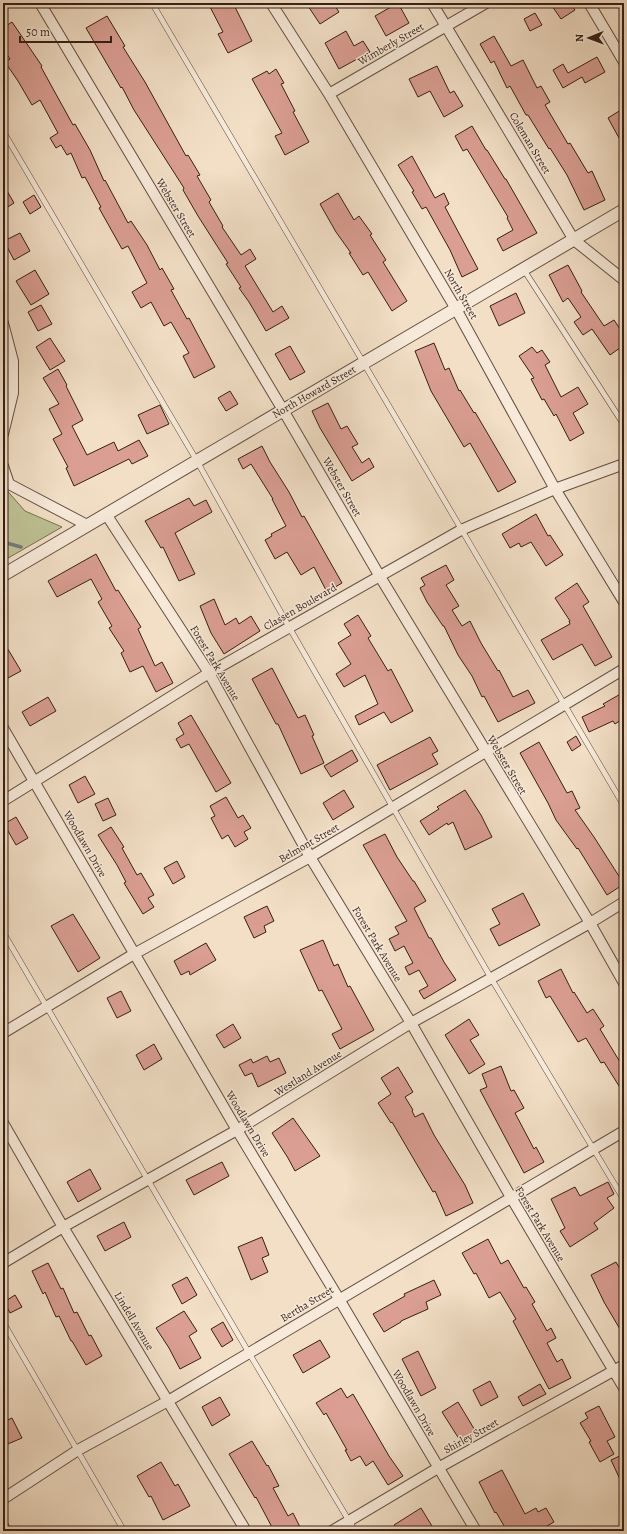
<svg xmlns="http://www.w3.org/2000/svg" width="627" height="1534" font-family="Alegreya,serif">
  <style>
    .green { fill: #bdc193; stroke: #797054 }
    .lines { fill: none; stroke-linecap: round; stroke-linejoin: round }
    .stream { stroke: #767b7d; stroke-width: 3.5 }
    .building { fill: #da9e92; stroke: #351f16 }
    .service-casing { stroke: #644f42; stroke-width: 6 }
    .minor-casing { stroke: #644f42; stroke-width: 12 }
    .tertiary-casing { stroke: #644f42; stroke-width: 14 }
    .service { stroke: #f7eada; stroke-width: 5 }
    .minor { stroke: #f7eada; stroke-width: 10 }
    .tertiary { stroke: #f7eada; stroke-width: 12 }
    .labels { text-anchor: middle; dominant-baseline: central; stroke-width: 3; stroke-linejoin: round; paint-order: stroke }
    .street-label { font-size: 11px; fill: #351f16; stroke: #f7eada }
  </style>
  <rect width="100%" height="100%" fill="#f2dfc6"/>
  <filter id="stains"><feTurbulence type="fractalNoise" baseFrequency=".005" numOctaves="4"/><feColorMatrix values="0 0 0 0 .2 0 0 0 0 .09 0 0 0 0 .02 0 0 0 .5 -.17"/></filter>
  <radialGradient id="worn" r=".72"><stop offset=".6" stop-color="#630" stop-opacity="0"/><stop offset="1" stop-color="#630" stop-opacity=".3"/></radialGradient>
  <path class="green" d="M3,486L25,511L62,527L3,561Z"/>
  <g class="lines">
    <path class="stream" d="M3,542L21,547"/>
  </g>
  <path class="building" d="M208,3H233L252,41L228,53L218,34L223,32Z
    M306,3H333L339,12L320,24Z
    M398,3L409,23L386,36L375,16Z
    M550,3H570L575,10L561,19Z
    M535,13L542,25L530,31L524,19Z
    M107,16L125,46L123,47L145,82L186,156L188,155L200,175L197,176L211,200L209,202L223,226L222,227L241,255L250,249L256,259L245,266L251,276L273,312L282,306L289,318L266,331L249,302L239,288L241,287L226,264L228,263L198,216L183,190L184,188L134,110L122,87L121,88L86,28Z
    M12,22L42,66L41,67L73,125L75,124L90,150L104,181L105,180L128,223L131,221L147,245L160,270L162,268L174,289L171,290L187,319L189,318L215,367L194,378L183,356L189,353L171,322L164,326L151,302L141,308L132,292L147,283L128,246L122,249L99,208L101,207L85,177L82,178L71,153L67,155L61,145L56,148L50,138L58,133L40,100L32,105L18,81L5,62L10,59L3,49V28Z
    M346,31L354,46L363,41L370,52L339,69L325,43Z
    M494,36L511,66L523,60L537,88L541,86L550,102L545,105L568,144L570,143L588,173L592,171L605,200L584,210L567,175L550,148L549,149L528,115H526L510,86L507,88L494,61L491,63L480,44Z
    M597,57L605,72L585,83L582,77L563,88L553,70L563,64L568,73Z
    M437,66L450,93L454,91L463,106L444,117L430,91L418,97L409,79Z
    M276,69L284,83L281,84L295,111L293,112L309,142L285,155L275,136L282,133L252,79L267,71L269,74Z
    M624,108V147L608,118Z
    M472,126L486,150H487L505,179H506L537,233L503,251L497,239L513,230L507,218L508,217L467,149L463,151L455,136Z
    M412,156L435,198L444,193L449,204L445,207L478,269L462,277L450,250L426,207L422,209L412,192L414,191L398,165Z
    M3,184L14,203L3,210Z
    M338,193L354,220L359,216L372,234L370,235L386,260L383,262L407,301L392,311L368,272L363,275L349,253H351L336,232L320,204Z
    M34,195L41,207L30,214L23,202Z
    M20,233L30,251L14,260L4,241Z
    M568,265L582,291L581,292L604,326L614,320L624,335V345L610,355L592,329L583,335L574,322L581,317L568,298L563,302L549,275Z
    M35,270L49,294L31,305L16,281Z
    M516,293L525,313L499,326L490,306Z
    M41,305L52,324L38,331L28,312Z
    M50,338L65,361L50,370L36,347Z
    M434,343L445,370L449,368L459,391L460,390L474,413L475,412L516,482L498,492L470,443L464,447L431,391L415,351Z
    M290,346L305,372L290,380L275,354Z
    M532,347L537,353L542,350L550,362L545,365L561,397L578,387L588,404L573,413L584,433L570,441L556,414L554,416L544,399L542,400L531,379L534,378L519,356Z
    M58,369L67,385L66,386L83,420L72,426L87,455L114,442L118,451L139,440L148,456L132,464L129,459L74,486L66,468L68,467L53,439L62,434L49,409L59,404L43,378Z
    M230,391L238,404L226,411L218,398Z
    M328,403L341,429L347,426L358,444L352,447L362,463L369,458L374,467L352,481L320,428L312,411Z
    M160,405L169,424L147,434L138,415Z
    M262,446L270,462L289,492L302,517L304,516L342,583L327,592L314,567L301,575L287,552L275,559L265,540L272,536L271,534L286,526L272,499H273L251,464L243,469L238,459Z
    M189,498L194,506L206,500L212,512L175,533L195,574L179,581L163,547L161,548L145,521Z
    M536,514L548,536L550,535L563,555L546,566L531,542L521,547L519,543L510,548L502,534Z
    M96,554L116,591L118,590L141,627L138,629L155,666L162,662L173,683L156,692L143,666L130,672L121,653L124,651L109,628L112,626L98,602L102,599L91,579L57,597L48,581Z
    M446,565L454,580L446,585L459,606L452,610L462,626L470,621L481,643L498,671L499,670L513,697L528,690L535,703L498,722L484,696L482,697L472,676L458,655L444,626H443L427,602L420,588L425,585L421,578Z
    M577,583L589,602L583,606L612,657L595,666L582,644L553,660L541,640L570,624L569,621H570L555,598Z
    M214,599L225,625L236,618L239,624L251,616L260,631L224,654L211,633L200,606Z
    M358,615L371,636L368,638L388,671L391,669L413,711L391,723L384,712L359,725L355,716L378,704L365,675L344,687L336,674L351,664L338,643L351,635L344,624Z
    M3,641L21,671L8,678L3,670Z
    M272,668L298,718L305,715L314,735L312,736L324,763L301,774L278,724H276L252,679Z
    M624,692V718L615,724L613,721L589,732L582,717L605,706L603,704Z
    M48,697L56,711L30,726L22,712Z
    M191,715L231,783L216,792L189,744L181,748L176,739L184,734L178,723Z
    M576,736L581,745L572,751L567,742Z
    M430,737L438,751L432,754L438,764L390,790L377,765Z
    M539,742L567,793L572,791L580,808L575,810L594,837L624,884L607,895L578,848L577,849L556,820L548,803L520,753Z
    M352,750L358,761L331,777L324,766Z
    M85,776L95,794L78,803L69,785Z
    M344,790L354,807L333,820L323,803Z
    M465,790L481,815L492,837L465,850L453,822L448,825L447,823L429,835L420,821L439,809L437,807Z
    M226,797L238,818L243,815L251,828L244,832L248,839L235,847L228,835L222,839L211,818L215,816L210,806Z
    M108,798L116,815L103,821L95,804Z
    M16,817L28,838L16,845L4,824Z
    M111,827L124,847L122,848L137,875L141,873L154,895L148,898L154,907L143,914L124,883L126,882L117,865L98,835Z
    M385,834L397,857L413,881H414L426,901L414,908L429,938H431L444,962L456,980L424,999L419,991L428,986L419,970L409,975L405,967L413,963L404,946L395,951L389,939L399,934L395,927L407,921L363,845Z
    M177,861L185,877L173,884L164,868Z
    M523,893L540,925L499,946L490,929L500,924L492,909Z
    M267,906L274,921L264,926L266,932L254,938L244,917Z
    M73,914L100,958L78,972L51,926Z
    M323,940L334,966L338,964L348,987L350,986L374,1030L340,1049L332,1034L342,1029L322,990L319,991L300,950Z
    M206,943L216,960L190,975L189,971L181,975L174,961Z
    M561,969L573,993L574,992L587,1013L593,1009L604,1026L600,1029L620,1062L624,1060V1094L604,1062L601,1063L586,1038L578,1042L550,996L546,998L538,981Z
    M121,991L131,1011L117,1018L107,998Z
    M469,1019L479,1035L470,1040L485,1064L469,1074L445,1035Z
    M233,1024L241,1038L224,1048L216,1035Z
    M154,1044L162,1059L144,1070L136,1055Z
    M267,1056L270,1062L279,1058L286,1073L258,1087L252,1073L245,1076L239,1065L251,1059L253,1063Z
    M501,1066L511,1091L514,1090L524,1108L515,1113L534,1149L536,1147L544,1162L524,1173L480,1090L487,1087L482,1074Z
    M398,1067L413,1092L405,1097L413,1110L412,1111L415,1117L423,1113L434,1135L465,1185L473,1203L446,1216L435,1191L433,1192L392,1122L391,1123L378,1103L391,1094L381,1078Z
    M293,1118L320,1156L295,1171L288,1158L272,1133Z
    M222,1162L229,1176L194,1195L186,1180Z
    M90,1169L101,1189L78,1202L67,1182Z
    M608,1182L614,1194L607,1198L614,1208L594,1223L598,1229L570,1247L560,1231L565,1228L551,1199L575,1187L580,1196Z
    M124,1222L131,1237L105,1251L97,1236Z
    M262,1237L269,1255L262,1258L268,1272L251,1280L238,1247Z
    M488,1239L501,1264L508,1260L524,1288L526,1287L535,1302L532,1304L547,1331L551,1328L556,1338L547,1343L557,1362L562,1359L571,1378L549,1389L513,1321L516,1319L500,1292L489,1298L476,1273L474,1274L462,1253Z
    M616,1262L624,1276V1278L619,1281L624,1291V1336L604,1302L591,1275Z
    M48,1263L61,1289L63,1288L74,1313L77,1312L89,1336L91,1335L102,1356L86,1365L72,1341H71L59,1316L56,1317L45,1292L43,1294L32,1271Z
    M187,1277L197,1295L182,1304L172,1285Z
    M434,1280L441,1295L426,1302L428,1309L401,1321V1322L384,1332L373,1314L405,1296L404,1294Z
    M15,1295L22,1307L10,1313L4,1302Z
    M184,1311L197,1331L189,1336L201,1358L180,1369L169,1348L156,1328Z
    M223,1322L233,1340L222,1347L211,1329Z
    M320,1340L330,1357L303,1373L293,1355Z
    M418,1351L436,1388L421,1396L402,1359Z
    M490,1381L498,1397L481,1406L473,1390Z
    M540,1384L546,1394L523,1406L518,1397Z
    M341,1388L347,1398L353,1394L389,1456L403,1476L388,1485L373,1461L366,1466L360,1456L351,1461L345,1450H347L326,1413L324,1415L316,1403Z
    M220,1397L230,1415L212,1426L202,1407Z
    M458,1402L476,1432L461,1442L442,1412Z
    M599,1406L615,1437L607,1441L614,1454L600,1462L589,1442L591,1441L580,1423L588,1418L585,1413Z
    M12,1418L22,1438L3,1446V1422Z
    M252,1441L267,1466L268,1465L279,1486L273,1488L288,1516L293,1513L302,1531H274L256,1497L255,1498L229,1454Z
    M624,1454V1488L611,1460Z
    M161,1462L175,1486L178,1484L190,1506L163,1520L151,1496L149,1497L137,1476Z
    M502,1470L525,1514L536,1508L538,1512L546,1508L554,1522L538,1531H507L496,1512L495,1513L479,1482Z
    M421,1508L435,1531H398L394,1525Z"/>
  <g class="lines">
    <defs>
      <path id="service" d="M152,3L624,806
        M3,131L197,461L289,627L491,978L624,1200
        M524,270L624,425
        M3,932L249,1353L355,1531
        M3,1322L124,1531"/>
      <path id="minor" d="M40,3L283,410L379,575L590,923L624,983
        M271,3L329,94L456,309L555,489L624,602
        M432,3L574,240L624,280
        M589,3L624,62
        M329,94L486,3
        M3,323L13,361V393L3,434
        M3,466L9,484L87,525
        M106,514L209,673L310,857L411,1023L512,1199L624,1388
        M3,728L237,1130L339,1299L476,1531
        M3,801L209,673L461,530L555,489L624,464
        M3,1033L134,954L310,857L624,669
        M3,1123L63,1227L246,1531
        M3,1263L63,1227L237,1130L411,1023L590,923L624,902
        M3,1499L78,1450L168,1401L624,1131
        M3,1526L6,1531
        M332,1531L438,1468L624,1365"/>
      <path id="tertiary" d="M3,575L624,210"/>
    </defs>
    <use href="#service" class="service-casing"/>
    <use href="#minor" class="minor-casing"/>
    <use href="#tertiary" class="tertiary-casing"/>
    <use href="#service" class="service"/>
    <use href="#minor" class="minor"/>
    <use href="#tertiary" class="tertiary"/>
  </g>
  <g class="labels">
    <g class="street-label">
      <text transform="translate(391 44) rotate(-30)">Wimberly Street</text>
      <text transform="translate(530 143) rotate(59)">Coleman Street</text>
      <text transform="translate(176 208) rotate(59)">Webster Street</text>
      <text transform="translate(461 294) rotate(60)">North Street</text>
      <text transform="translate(314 392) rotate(-30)">North Howard Street</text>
      <text transform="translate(342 487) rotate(60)">Webster Street</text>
      <text transform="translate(300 607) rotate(-30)">Classen Boulevard</text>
      <text transform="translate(215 663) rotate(59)">Forest Park Avenue</text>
      <text transform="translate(507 765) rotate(59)">Webster Street</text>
      <text transform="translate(309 843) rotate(-30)">Belmont Street</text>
      <text transform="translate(85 844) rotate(60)">Woodlawn Drive</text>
      <text transform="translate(377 944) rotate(59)">Forest Park Avenue</text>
      <text transform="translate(308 1073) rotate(-32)">Westland Avenue</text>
      <text transform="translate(248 1124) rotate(59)">Woodlawn Drive</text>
      <text transform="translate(540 1224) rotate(59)">Forest Park Avenue</text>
      <text transform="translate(307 1304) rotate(-31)">Bertha Street</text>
      <text transform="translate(134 1321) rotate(59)">Lindell Avenue</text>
      <text transform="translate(414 1403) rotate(60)">Woodlawn Drive</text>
      <text transform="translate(471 1436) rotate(-29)">Shirley Street</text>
    </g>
  </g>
  <rect width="627" height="1534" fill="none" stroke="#f2dfc6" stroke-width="16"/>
  <rect x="4" y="4" width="619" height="1526" fill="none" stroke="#351f16" stroke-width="2"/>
  <rect x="8" y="8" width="611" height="1518" fill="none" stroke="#351f16"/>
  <g transform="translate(589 38) rotate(269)" stroke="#f7eada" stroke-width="3" paint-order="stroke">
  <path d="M0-3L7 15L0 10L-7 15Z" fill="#351f16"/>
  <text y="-6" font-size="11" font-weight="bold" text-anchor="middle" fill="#351f16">N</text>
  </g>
  <path d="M20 36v6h91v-6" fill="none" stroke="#351f16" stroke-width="2"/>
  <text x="26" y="36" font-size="12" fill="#351f16" stroke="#f7eada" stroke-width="3" paint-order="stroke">50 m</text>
  <rect width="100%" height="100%" filter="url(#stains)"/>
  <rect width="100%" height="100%" fill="url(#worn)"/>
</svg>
